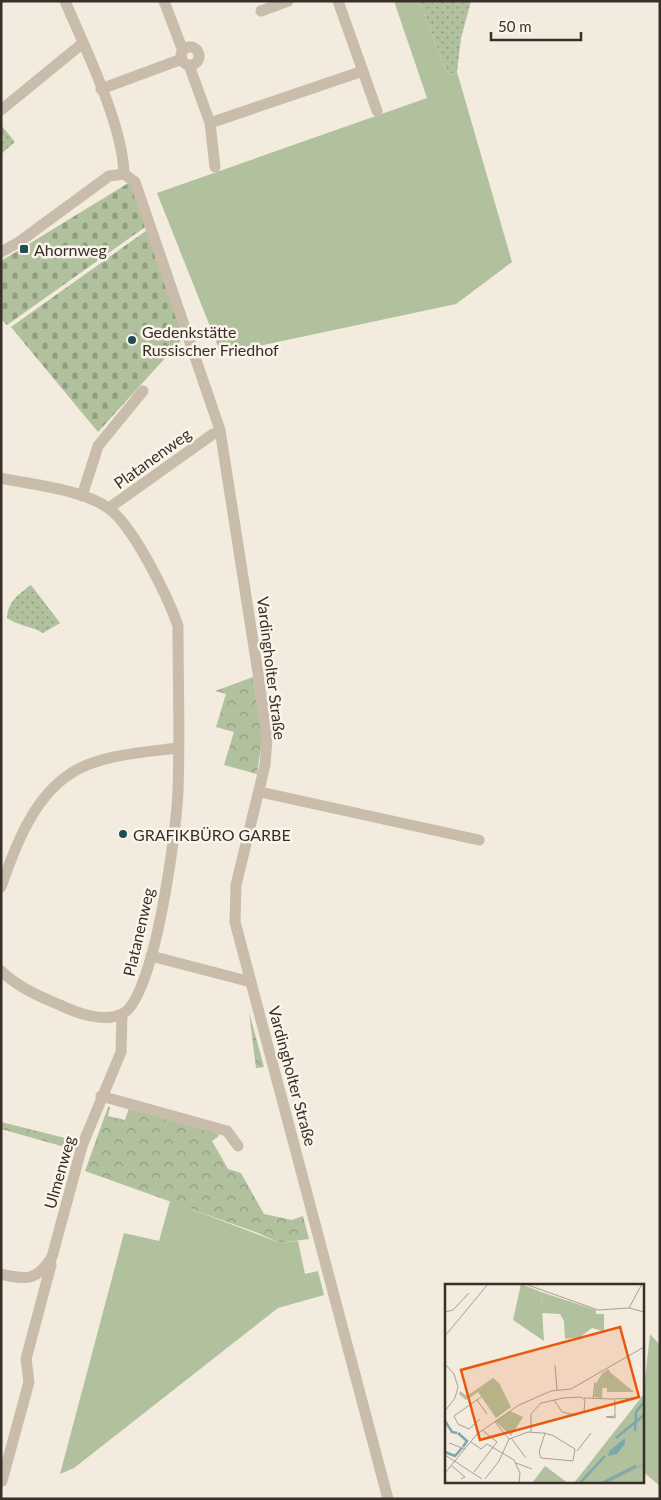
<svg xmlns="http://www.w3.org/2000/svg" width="661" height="1500" font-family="Lato,sans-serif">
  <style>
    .grass { fill: #b1c19e }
    .forest { fill: url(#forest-crowns) }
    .cemetery { fill: url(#cemetery-stones) }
    .park { fill: url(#park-dots) }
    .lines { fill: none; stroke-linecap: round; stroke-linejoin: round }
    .minor { stroke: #cabcaa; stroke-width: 11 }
    .poi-dot { fill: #1f4e58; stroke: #faf4ea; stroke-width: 2 }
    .labels { text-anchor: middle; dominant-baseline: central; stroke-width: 5; stroke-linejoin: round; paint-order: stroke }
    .poi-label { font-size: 16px; fill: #382f29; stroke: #faf4ea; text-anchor: start }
    .street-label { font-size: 16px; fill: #382f29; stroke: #faf4ea }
    .inset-river { fill: none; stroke: #7da7af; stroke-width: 2.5 }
    .inset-road { fill: none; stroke: #a8a096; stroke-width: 1 }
    .view { fill: #e8590c; fill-opacity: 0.15; stroke: #e8590c; stroke-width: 2.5 }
    .inset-edge { fill: none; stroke: #382f29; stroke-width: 2.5 }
  </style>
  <defs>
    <pattern id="forest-crowns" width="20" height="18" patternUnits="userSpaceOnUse" patternTransform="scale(1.25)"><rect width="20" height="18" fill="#b1c19e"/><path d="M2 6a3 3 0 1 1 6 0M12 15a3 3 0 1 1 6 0" fill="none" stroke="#919d81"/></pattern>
    <pattern id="cemetery-stones" width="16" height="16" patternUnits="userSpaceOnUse" patternTransform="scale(1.25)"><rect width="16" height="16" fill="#b1c19e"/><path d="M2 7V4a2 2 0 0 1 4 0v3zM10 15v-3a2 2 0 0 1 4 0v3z" fill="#919d81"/></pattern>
    <pattern id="park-dots" width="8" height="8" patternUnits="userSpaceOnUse" patternTransform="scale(1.25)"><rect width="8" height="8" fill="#b1c19e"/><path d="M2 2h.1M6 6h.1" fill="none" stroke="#919d81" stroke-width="1.8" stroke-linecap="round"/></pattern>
  </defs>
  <rect width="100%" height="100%" fill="#f2ebde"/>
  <path class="grass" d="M394,1H419L448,75L457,72L512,262L456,304L221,354L157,193L427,98Z
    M170,1201L280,1243L298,1241L305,1274L318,1271L324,1295L278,1308L74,1468L60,1474L124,1233L159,1241Z
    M650,1334L660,1345V1486L642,1471V1407Z"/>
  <path class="forest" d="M253,677L262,739L257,774L224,765L234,732L216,727L226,694L215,691Z
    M249,1012L264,1067L256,1068Z
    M108,1107H110L108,1116L125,1120L129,1108L217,1132L219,1136L212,1141L228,1169L241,1173L264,1214L292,1220L303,1216L309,1239L280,1243L258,1233L85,1171Z
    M1,1122L81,1142L79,1151L1,1129Z"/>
  <path class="cemetery" d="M135,179L148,225L7,325L1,319V261Z
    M150,228L187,334L98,432L11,327Z"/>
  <path class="park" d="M419,1H471L461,38L457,72L448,75Z
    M1,125L15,142L1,154Z
    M31,585L60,623L43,633C31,626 19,626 7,618C8,601 18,595 31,585Z"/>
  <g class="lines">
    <path class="minor" d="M65,1C85,48 123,125 124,174
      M164,1L183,51
      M338,1L377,111
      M261,11L288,1
      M181 56a9 9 0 1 1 18 0a9 9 0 1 1-18 0Z
      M189,65L210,123L215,167
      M101,89L182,59
      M1,110L83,43
      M210,123L363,71
      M124,174L135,182L220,430L258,673L267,739L265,765L236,885L235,922L388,1499
      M1,252L19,242L109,176L124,174
      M1,478C33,485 82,489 108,508C133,525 168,597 178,626C178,681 180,735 178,790C177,827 155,999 122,1014C104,1023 76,1013 60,1005C38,996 18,987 1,971
      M82,496L98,446L143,391
      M109,508L213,434
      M260,792L479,840
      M1,887C15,847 33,798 70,774C97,755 146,752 178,748
      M151,956L251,982
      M101,1096L227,1131L238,1146
      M1,1274C27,1280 37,1281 52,1257L82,1146L121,1052L122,1014
      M2,1481L29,1382L26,1359L51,1265"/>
  </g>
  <g class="poi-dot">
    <rect x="19" y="244" width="10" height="10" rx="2.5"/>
    <circle cx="132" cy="340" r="5"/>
    <circle cx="123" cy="834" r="5"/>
  </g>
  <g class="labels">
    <g class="poi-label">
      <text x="34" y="249">Ahornweg</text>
      <text x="142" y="331">Gedenkstätte<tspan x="142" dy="18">Russischer Friedhof</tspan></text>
      <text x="133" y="834">GRAFIKBÜRO GARBE</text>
    </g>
    <g class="street-label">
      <text transform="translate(152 458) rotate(-36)">Platanenweg</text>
      <text transform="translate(272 668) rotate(83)">Vardingholter Straße</text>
      <text transform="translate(138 932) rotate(-77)">Platanenweg</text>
      <text transform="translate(293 1076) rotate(75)">Vardingholter Straße</text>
      <text transform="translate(59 1172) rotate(-74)">Ulmenweg</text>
    </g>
  </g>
  <g transform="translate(445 1284)">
    <rect width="199" height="199" fill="#f2ebde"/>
    <path d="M96,8L151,26V30H159V45L158,47L147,44L135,53L120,55L119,37L115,30L97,29ZM163,85L166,89L189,108H162V104H157L158,89ZM48,94L54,99L66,123L51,134L33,108L21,116L14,110L15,107L22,112Z" fill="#b1c19e"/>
    <path d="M76,0L96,8L99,57L68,36ZM158,88L157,114L149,113L150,101ZM199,110V199H129Z" fill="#b1c19e"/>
    <path d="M65,127L78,133L66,152L50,137Z" fill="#b1c19e"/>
    <path d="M199,113V118L161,163V162ZM100,182L123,199H87Z" fill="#b1c19e"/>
    <path d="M180,154V160L172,170L163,172L164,167Z" fill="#7da7af"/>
    <path class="inset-river" d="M0,137L7,148L12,149M190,147L191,128L199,118M13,149L22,157L18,163M171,154L199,131M0,168L10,172L17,164M135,199L160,172M157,199L191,182"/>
    <path class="inset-road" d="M80,0L153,26L184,24L199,28M184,24L197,0M0,28L8,26L24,9M0,52L43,0M0,80L9,90L13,103L10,114L0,127M110,81L112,106M139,114L168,115L170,117V134L161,133L170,132M148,114L150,98M168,115L192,114M32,116L42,130M35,135L24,145L13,140L9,132L36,113M86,148V130L96,119L114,115L118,114L136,113L140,116L139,127L131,131L117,128L109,116M66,154L81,174M64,155L83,148L97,149H100L102,150L107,151L130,165L128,177L96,174L94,168L100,149M26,158L36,165L42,160L69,176L75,189L74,199M4,159L20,165M132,167L146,149M0,171L37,195M71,179L87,185M7,182L20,193L16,195M29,188L52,158L37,146M0,189L32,150L74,121L106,107L126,105L199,63M40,195L54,177L64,155L50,138M161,199L199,180"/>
    <path class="view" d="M175,43L194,113L35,156L16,86Z"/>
    <rect width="199" height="199" class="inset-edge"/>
  </g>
  <rect width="661" height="1500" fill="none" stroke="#382f29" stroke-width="5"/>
  <path d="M491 32v8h90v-8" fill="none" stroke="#382f29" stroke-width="2.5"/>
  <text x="498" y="32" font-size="15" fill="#382f29" stroke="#faf4ea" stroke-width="4" paint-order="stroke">50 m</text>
</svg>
